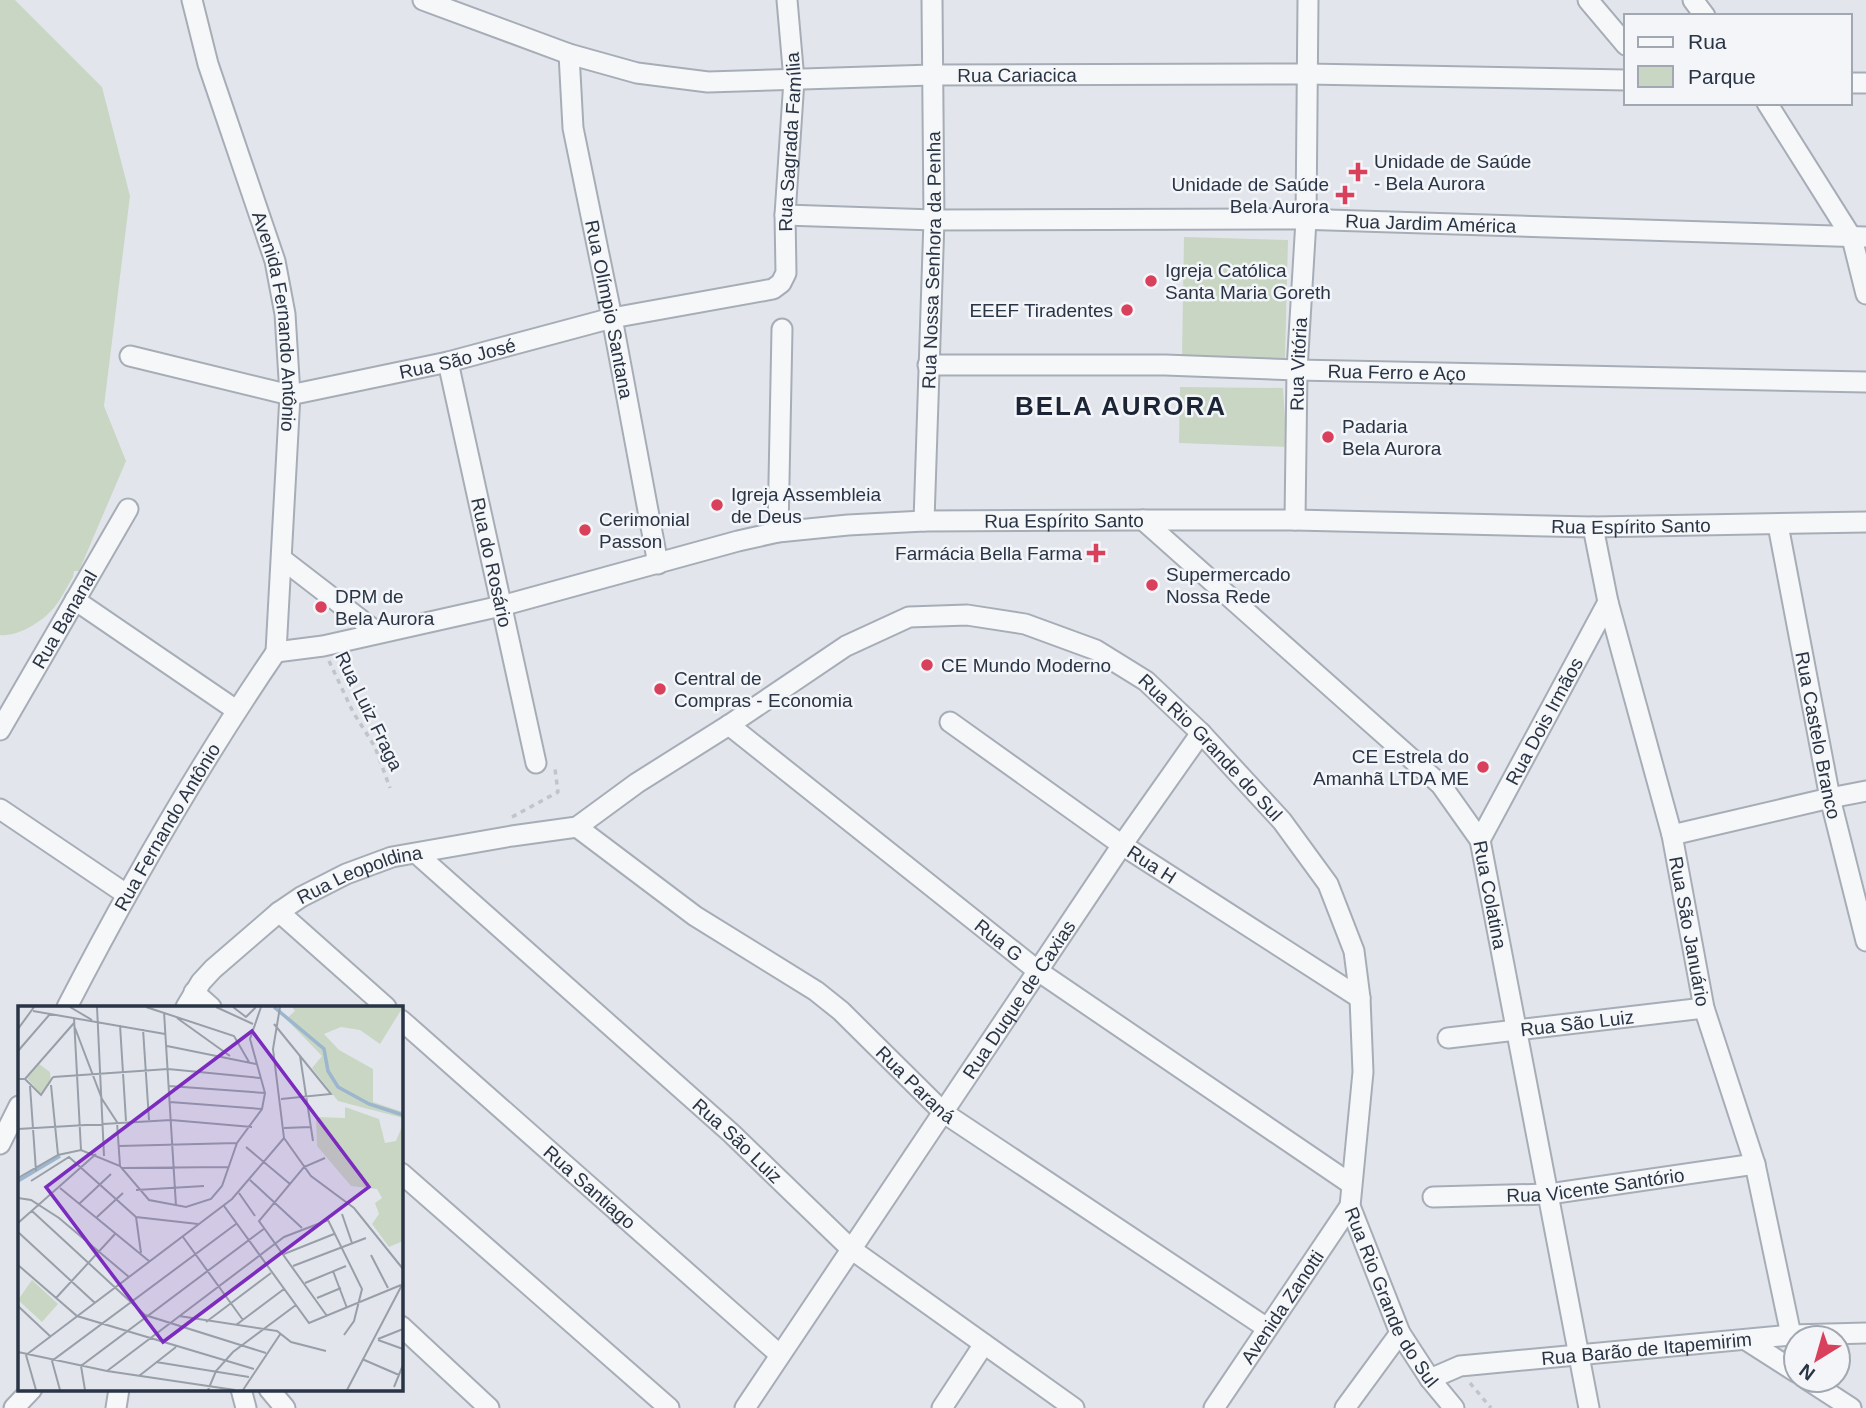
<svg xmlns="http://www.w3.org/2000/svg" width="1866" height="1408" font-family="Arial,sans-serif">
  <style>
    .green { fill: #c9d6c3 }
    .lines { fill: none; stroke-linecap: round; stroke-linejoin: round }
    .minor-casing { stroke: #a7adb7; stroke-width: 23 }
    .path { stroke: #c1c4ca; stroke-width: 3.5; stroke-dasharray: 5 5; stroke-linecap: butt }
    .minor { stroke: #f6f7f9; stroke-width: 19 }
    .poi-dot { fill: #d8405c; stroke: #f3f5f9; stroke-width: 2.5 }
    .labels { text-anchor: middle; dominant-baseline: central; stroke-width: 5; stroke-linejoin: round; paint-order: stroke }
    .street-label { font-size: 19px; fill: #293445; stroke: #f3f5f9 }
    .poi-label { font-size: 19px; fill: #293445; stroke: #f3f5f9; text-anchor: start }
    .district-label { font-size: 26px; font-weight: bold; letter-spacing: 2px; fill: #1b2536; stroke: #f3f5f9 }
    .inset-river { fill: none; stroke: #9bb6ce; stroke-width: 3.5 }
    .inset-road { fill: none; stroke: #989fa9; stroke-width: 2 }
    .view { fill: #7b2cbf; fill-opacity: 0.15; stroke: #7b2cbf; stroke-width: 3.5 }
    .inset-edge { fill: none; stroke: #293445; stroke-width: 3.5 }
  </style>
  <rect width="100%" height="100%" fill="#e2e6ec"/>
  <path class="green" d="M0,0H15L102,87L130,196L104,406L126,461L79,571H74L73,577C66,588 60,602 51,611C40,623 17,637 0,635Z
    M1184,237L1288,240L1285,359L1182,356Z
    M1180,387L1283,388L1287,447L1179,443Z"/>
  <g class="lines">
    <defs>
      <g id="minor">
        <path id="s1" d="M192,0L208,64L275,261L285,314L290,395L276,652"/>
        <path id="s2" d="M423,0L569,54L637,73L708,82L932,75L1307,74L1626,80"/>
        <path d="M1588,0L1626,45"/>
        <path d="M1693,0L1705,16"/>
        <path id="s3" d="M569,54L573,128L612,318L658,564"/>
        <path d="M1850,83H1866"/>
        <path d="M1767,103L1852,238L1866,294"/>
        <path id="s4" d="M785,215L934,220L1297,219L1866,237"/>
        <path id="s5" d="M130,356L290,395L448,362L612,318L773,289L781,283L786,273L785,215L794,80L787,0"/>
        <path id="s6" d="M448,362L536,763"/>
        <path id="s7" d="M928,365H1165L1297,370L1866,382"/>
        <path id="s8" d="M1143,520L1441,785L1480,840L1589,1408"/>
        <path id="s9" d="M1295,520L1297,370L1306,220L1308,0"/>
        <path id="s10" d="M924,521L934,220L932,0"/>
        <path id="s11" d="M1778,525L1830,798L1866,941"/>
        <path id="s12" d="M1593,527L1608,602L1672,835L1704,1008L1755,1164L1791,1335"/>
        <path d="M778,532L782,329"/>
        <path d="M282,559L378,633"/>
        <path d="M75,600L236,710"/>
        <path id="s13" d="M276,652L323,646L501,606L738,541L778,532L848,525L924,521L1143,520H1295L1593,527L1866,522"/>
        <path id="s14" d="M950,722L1122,845L1360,998"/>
        <path id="s15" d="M729,725L1038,971L1351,1184"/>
        <path id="s16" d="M0,730L128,509"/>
        <path d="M0,809L126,894"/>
        <path id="s17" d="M577,827L695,916L816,991L841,1011L944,1113L1267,1328"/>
        <path d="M1672,835L1830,798L1866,791"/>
        <path id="s18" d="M1480,840L1608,602"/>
        <path id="s19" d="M417,854L731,1133L851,1249L1074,1408"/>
        <path d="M279,912L386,1007"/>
        <path d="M194,992L211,1007"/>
        <path id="s20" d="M67,1007C130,885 198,766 276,652"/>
        <path id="s21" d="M186,1007L201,982L213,969L279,912L301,897L346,874L392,857L512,836L577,827L637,783L729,725L846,646L909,617L967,615L1025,624L1096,650L1146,681L1201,733L1282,821L1328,884L1354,951L1360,998L1363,1072L1350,1206L1400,1333L1430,1379L1454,1408"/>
        <path id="s22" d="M401,1020L779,1354"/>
        <path id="s23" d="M1448,1038L1704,1008"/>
        <path d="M0,1144L19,1106"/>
        <path d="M401,1173L669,1408"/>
        <path id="s24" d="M1433,1197L1549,1194L1755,1164"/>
        <path d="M401,1326L489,1408"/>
        <path d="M1746,1340L1796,1372"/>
        <path id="s25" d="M1430,1379L1460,1366L1791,1335L1866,1333"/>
        <path d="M1808,1380L1851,1408"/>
        <path d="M241,1389L246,1408"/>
        <path d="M269,1389L285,1408"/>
        <path d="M14,1408L32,1389"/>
        <path d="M116,1408L119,1389"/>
        <path id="s26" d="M745,1408L1122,845L1201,733"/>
        <path d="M942,1408L984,1344"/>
        <path id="s27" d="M1214,1408L1350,1206"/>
        <path d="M1345,1408L1400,1333"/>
      </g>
    </defs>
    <use href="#minor" class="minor-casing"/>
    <path class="path" d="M329,661L353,712L375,747L390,788
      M512,817L558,792L555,769
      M1470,1383L1491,1408"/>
    <use href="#minor" class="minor"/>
  </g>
  <g class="poi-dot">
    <path d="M1354.5 161.5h7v7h7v7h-7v7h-7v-7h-7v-7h7z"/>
    <path d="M1341.5 184.5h7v7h7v7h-7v7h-7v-7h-7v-7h7z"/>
    <circle cx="1151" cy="281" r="7"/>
    <circle cx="1127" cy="310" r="7"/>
    <circle cx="1328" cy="437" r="7"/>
    <circle cx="717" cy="505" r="7"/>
    <circle cx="585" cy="530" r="7"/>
    <path d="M1092.5 542.5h7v7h7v7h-7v7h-7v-7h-7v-7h7z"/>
    <circle cx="1152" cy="585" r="7"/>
    <circle cx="321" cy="607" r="7"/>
    <circle cx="927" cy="665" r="7"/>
    <circle cx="660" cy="689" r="7"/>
    <circle cx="1483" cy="767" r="7"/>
  </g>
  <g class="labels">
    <g class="street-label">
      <text stroke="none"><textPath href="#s2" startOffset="607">Rua Cariacica</textPath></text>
      <text stroke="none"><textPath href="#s5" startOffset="812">Rua Sagrada Família</textPath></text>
      <text stroke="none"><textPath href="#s4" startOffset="646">Rua Jardim América</textPath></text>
      <text stroke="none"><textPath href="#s10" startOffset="261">Rua Nossa Senhora da Penha</textPath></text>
      <text stroke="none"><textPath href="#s3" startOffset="259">Rua Olímpio Santana</textPath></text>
      <text stroke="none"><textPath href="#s1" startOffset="334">Avenida Fernando Antônio</textPath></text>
      <text stroke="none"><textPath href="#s5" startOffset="336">Rua São José</textPath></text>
      <text stroke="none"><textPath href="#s9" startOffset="156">Rua Vitória</textPath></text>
      <text stroke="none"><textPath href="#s7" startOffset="469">Rua Ferro e Aço</textPath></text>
      <text stroke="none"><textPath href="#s13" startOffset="803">Rua Espírito Santo</textPath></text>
      <text stroke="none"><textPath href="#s13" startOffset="1370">Rua Espírito Santo</textPath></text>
      <text stroke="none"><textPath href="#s6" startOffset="205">Rua do Rosário</textPath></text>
      <text stroke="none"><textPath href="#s16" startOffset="128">Rua Bananal</textPath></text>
      <text transform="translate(369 711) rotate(64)">Rua Luiz Fraga</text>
      <text stroke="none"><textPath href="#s18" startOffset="135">Rua Dois Irmãos</textPath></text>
      <text stroke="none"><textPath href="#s11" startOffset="214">Rua Castelo Branco</textPath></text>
      <text stroke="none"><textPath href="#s21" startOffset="1185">Rua Rio Grande do Sul</textPath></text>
      <text stroke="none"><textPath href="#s20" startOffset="206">Rua Fernando Antônio</textPath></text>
      <text stroke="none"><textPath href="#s14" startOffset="247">Rua H</textPath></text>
      <text stroke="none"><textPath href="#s21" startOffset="224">Rua Leopoldina</textPath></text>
      <text stroke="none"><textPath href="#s8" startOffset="522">Rua Colatina</textPath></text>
      <text stroke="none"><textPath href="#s12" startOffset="416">Rua São Januário</textPath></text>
      <text stroke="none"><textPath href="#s15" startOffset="345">Rua G</textPath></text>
      <text stroke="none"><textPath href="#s26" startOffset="492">Rua Duque de Caxias</textPath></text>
      <text stroke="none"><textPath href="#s23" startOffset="130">Rua São Luiz</textPath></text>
      <text stroke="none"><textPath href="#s17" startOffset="427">Rua Paraná</textPath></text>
      <text stroke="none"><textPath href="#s19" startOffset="430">Rua São Luiz</textPath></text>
      <text stroke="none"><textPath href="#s24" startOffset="163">Rua Vicente Santório</textPath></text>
      <text stroke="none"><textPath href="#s22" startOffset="252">Rua Santiago</textPath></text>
      <text stroke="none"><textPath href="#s21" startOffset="1794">Rua Rio Grande do Sul</textPath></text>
      <text stroke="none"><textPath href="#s27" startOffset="122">Avenida Zanotti</textPath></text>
      <text stroke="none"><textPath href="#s25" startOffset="220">Rua Barão de Itapemirim</textPath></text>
    </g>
    <g class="poi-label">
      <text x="1374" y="161">Unidade de Saúde<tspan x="1374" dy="22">- Bela Aurora</tspan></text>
      <text x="1329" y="184" text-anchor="end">Unidade de Saúde<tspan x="1329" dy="22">Bela Aurora</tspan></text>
      <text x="1165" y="270">Igreja Católica<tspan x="1165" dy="22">Santa Maria Goreth</tspan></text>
      <text x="1113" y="310" text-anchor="end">EEEF Tiradentes</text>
      <text x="1342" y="426">Padaria<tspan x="1342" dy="22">Bela Aurora</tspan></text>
      <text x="731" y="494">Igreja Assembleia<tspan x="731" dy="22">de Deus</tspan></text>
      <text x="599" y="519">Cerimonial<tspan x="599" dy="22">Passon</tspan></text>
      <text x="1082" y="553" text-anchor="end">Farmácia Bella Farma</text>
      <text x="1166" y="574">Supermercado<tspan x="1166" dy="22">Nossa Rede</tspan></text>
      <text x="335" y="596">DPM de<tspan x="335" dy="22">Bela Aurora</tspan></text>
      <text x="941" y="665">CE Mundo Moderno</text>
      <text x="674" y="678">Central de<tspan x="674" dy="22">Compras - Economia</tspan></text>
      <text x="1469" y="756" text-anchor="end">CE Estrela do<tspan x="1469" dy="22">Amanhã LTDA ME</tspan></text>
    </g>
    <g class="district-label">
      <text x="1121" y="406">BELA AURORA</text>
    </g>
  </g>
  <g transform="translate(18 1006)">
    <rect width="385" height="385" fill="#e2e6ec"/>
    <path d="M274,1H385L362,38L342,24L323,21L306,28L321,44L355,63V96L385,106V112L320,95L294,62L304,50L268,13L277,5ZM21,58L32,66L33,77L23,88L9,72ZM327,101L361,113L367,137L378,135L385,118V235L371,241L354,218L361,208L357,197L364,192L359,183L333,180L299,140L298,111L327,112ZM14,274L40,298L24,316L0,294Z" fill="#c9d6c3"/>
    <path class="inset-river" d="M256,1L306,43L310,65L320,81L351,98L385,109M0,175L42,150"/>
    <path class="inset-road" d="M52,1L74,14M79,1L86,150M128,1L216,30L231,56M198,1L235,18M215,1L228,11L238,1M262,1L255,43L266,132M15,5L147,28M146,6L158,200M56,12L63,144M159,12L212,50M256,18L313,88L263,93M102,19L108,115M57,22L84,93L99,116L102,160M0,23L16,1M125,23L131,114M149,40L238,58M0,45L32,8M282,50L295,135M35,71L150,63L242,72M0,73H7L56,17M7,73L23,89L35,71M33,79L40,149M12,80L18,165M151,80L247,87M152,96L244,103M266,122L293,121M0,123L153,114L234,121M266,132L293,170L336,202L385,263M101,140L219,137M228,141L272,178M307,152L286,161L241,215L309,310M103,162L210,161M0,172L40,149L63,144L102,160L131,194L168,201L193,193L204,180L219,137L244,103L247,87L232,33L243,1M232,174L284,222M13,175L51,151L118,211L180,218M42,182L131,255M118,184L186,180M221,187L237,210M0,192L13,194L41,212L111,271M61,198L93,168M206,200L291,317L383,279M14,205L127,309L248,347M324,208L334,237M79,211L105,187M118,211L123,247M0,217L78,148M0,226L77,297M165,231L225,314M266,248L316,228M353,249L370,282M0,259L59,310L236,363M275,260L348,232M315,265L329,302M287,277L328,260M38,292L97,228M299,292L323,282M0,300L33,331M161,310L259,325L273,336L308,345M188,316L253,267M218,319L266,283M360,333L385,323M360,334L385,343M0,346L89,365L217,384M8,349L214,193L266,132M8,349L18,384M344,353L381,369M138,356L231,371M89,365L266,231L310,214L344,283L336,315L326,329M121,370L158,341M376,381L385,359M42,384L34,355L218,218M67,384L63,360L247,222M190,384L198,365L215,346L278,299M225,384L263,327M329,384L385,277"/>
    <path class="view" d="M234,25L351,181L145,336L28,181Z"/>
    <rect width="385" height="385" class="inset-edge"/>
  </g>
  <rect x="1624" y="14" width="228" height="91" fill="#f3f5f9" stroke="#a2a8b1" stroke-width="2"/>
  <rect x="1638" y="37" width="35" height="10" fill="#f6f7f9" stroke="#a2a8b1" stroke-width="2"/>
  <text x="1688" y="49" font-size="21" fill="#293445">Rua</text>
  <rect x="1638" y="66" width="35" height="21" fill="#c9d6c3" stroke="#a2a8b1" stroke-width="2"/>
  <text x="1688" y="84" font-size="21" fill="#293445">Parque</text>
  <g transform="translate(1817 1359) rotate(217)"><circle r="33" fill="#f3f5f9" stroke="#a2a8b1" stroke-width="2"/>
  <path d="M0-5L12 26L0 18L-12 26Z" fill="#d8405c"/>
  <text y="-10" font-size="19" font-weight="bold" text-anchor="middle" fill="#293445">N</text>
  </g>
</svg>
